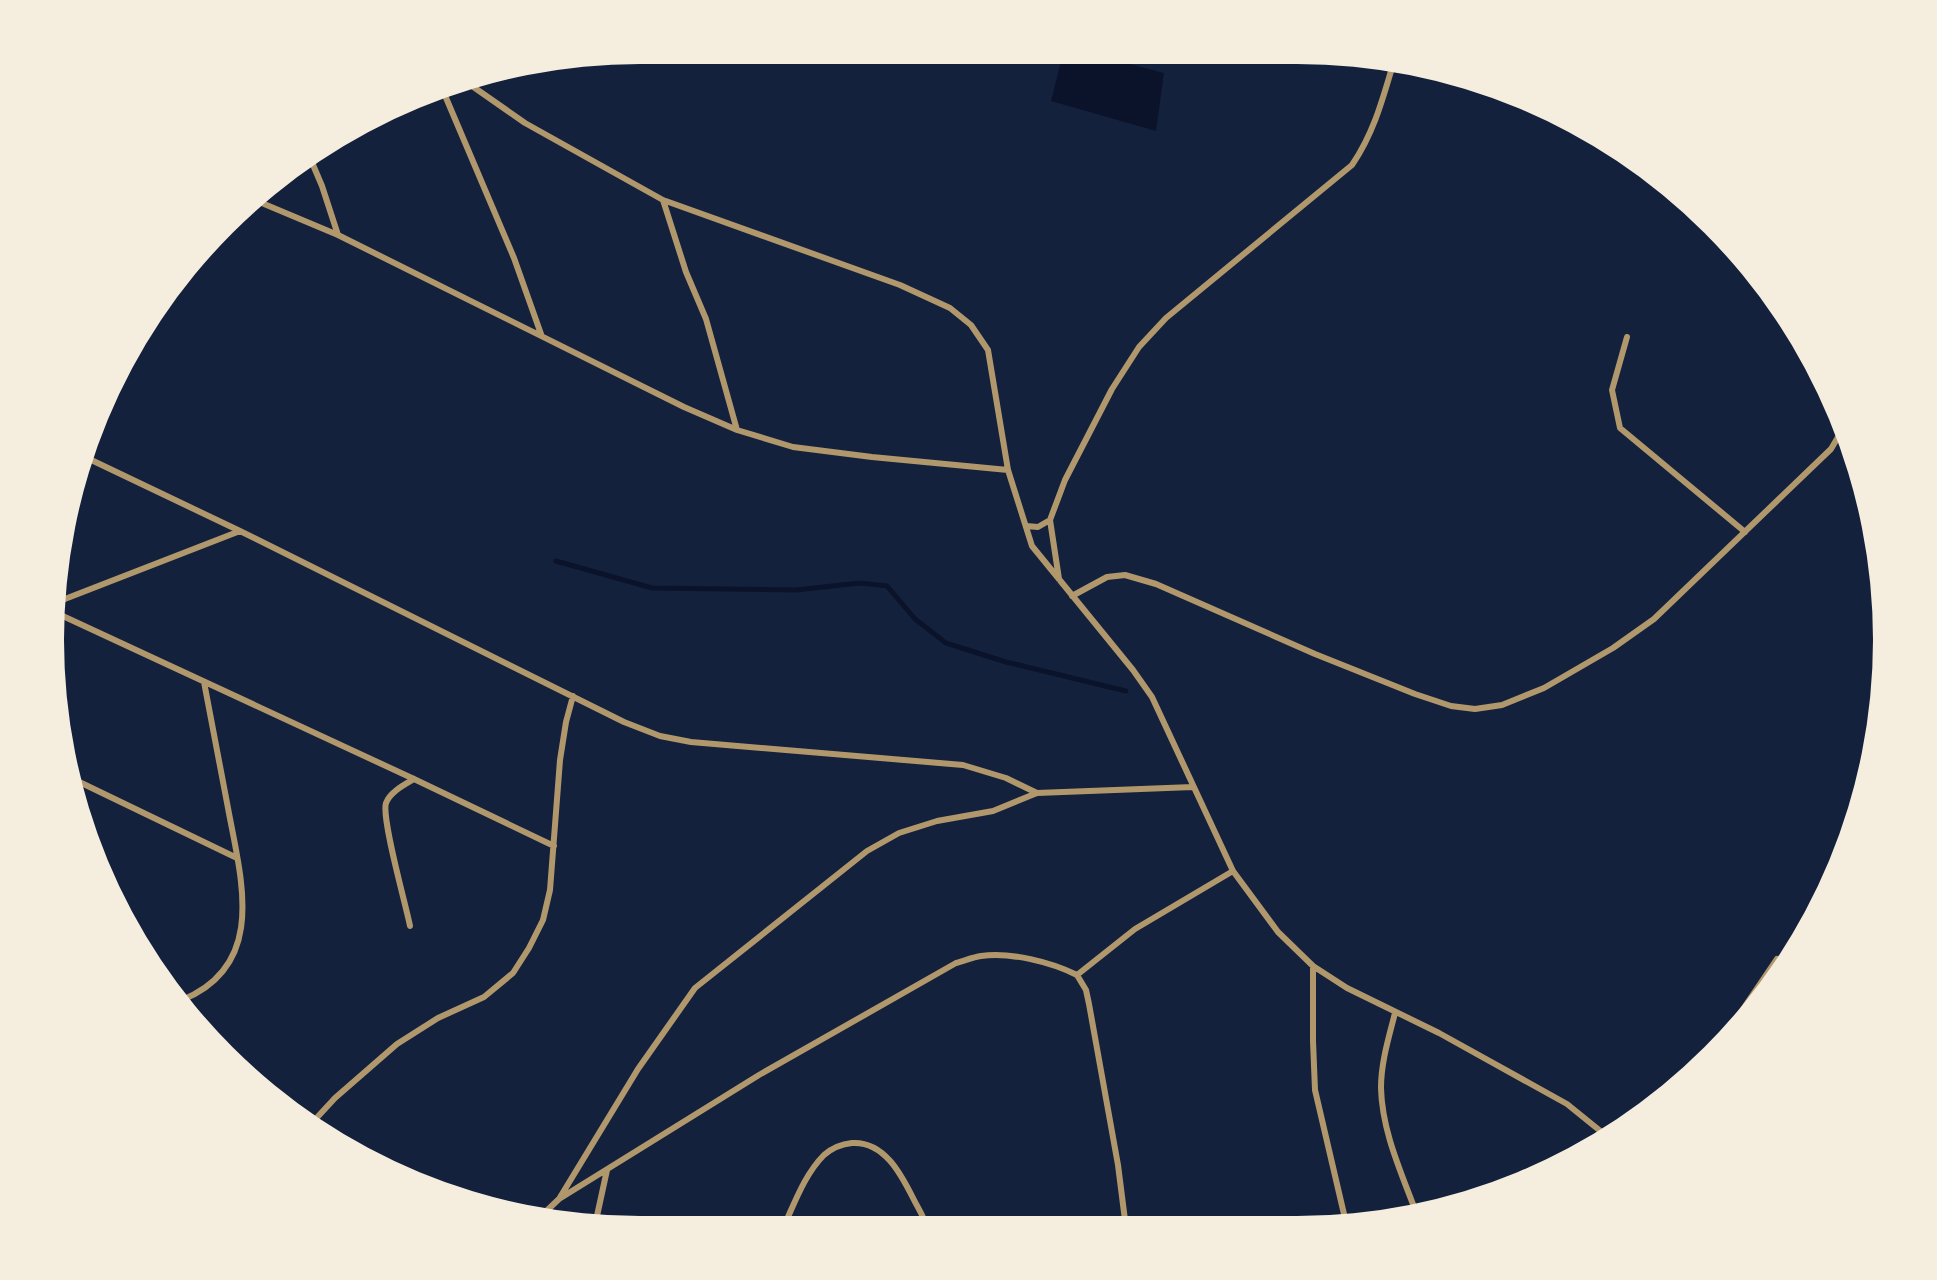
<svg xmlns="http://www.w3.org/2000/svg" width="1937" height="1280" font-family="'Noto Serif',serif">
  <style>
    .water { fill: #0b132b }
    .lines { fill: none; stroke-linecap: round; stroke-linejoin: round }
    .stream { stroke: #0b132b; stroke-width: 5 }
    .minor { stroke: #b1986c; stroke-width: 6 }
  </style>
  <rect width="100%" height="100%" fill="#14213d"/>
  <path class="water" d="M1063,53H1088L1164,73L1156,131L1051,101Z"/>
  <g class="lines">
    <path class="stream" d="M556,561L652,588L796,590L860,583L887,586L915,619L946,643L1006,662L1126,691"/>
    <path class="minor" d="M462,79L525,123L663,200L900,285L950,308L971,325L988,350L1008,470L1032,546L1133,670L1152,697L1233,871L1278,932L1313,966L1347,988L1439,1033L1567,1104L1609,1138
      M441,86L514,258L541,334
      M308,153L322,186L338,235
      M663,200L686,272L706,319L737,430
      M257,201L338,235L684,407L737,430L793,447L872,457L1008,470
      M1627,337L1612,390L1620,428L1745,532
      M85,457L240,531L624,722L660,736L691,742L963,765L1006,778L1037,793
      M1026,526L1038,527L1050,520
      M1059,579L1050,520L1065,480L1112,389L1139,347L1166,318L1352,165C1374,133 1383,98 1394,61
      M1072,596L1107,577L1125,575L1156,584L1315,654L1415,694L1451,706L1475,709L1502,705L1544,688L1613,648L1654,619L1831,449L1844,427
      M52,604L240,531
      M52,611L414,779L554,846
      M69,777L237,858
      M410,926C406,905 381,818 386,803C390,792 404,785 414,779
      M1313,966V1041L1315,1090L1347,1227
      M1077,975L1086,990L1089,1004L1118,1165L1126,1228
      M1077,975L1135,929L1233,871
      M182,1000C268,965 241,879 228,808C220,766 212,724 204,682
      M1395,1013C1389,1037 1381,1062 1381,1088C1382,1132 1402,1174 1417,1215
      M1710,1058L1777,959
      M311,1124L335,1098L397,1044L438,1018L484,997L513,973L529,948L543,920L550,890L560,760L566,722L573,696
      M559,1199L638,1069L695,988L867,851L899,833L937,821L993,811L1037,793L1193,787
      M539,1218L559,1199L759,1075L956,963C964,961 973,957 981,956C1011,952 1051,962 1077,975
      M595,1225L607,1170
      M784,1226C795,1202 805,1174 824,1155C832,1148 842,1144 852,1143C884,1141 901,1174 913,1198C918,1208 924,1217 927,1227"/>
  </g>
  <path d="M0 0H1937V1280H0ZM640 64H1297A576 576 0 0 1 1873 640V640A576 576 0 0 1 1297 1216H640A576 576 0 0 1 64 640V640A576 576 0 0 1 640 64Z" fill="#f5edde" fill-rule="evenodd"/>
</svg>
